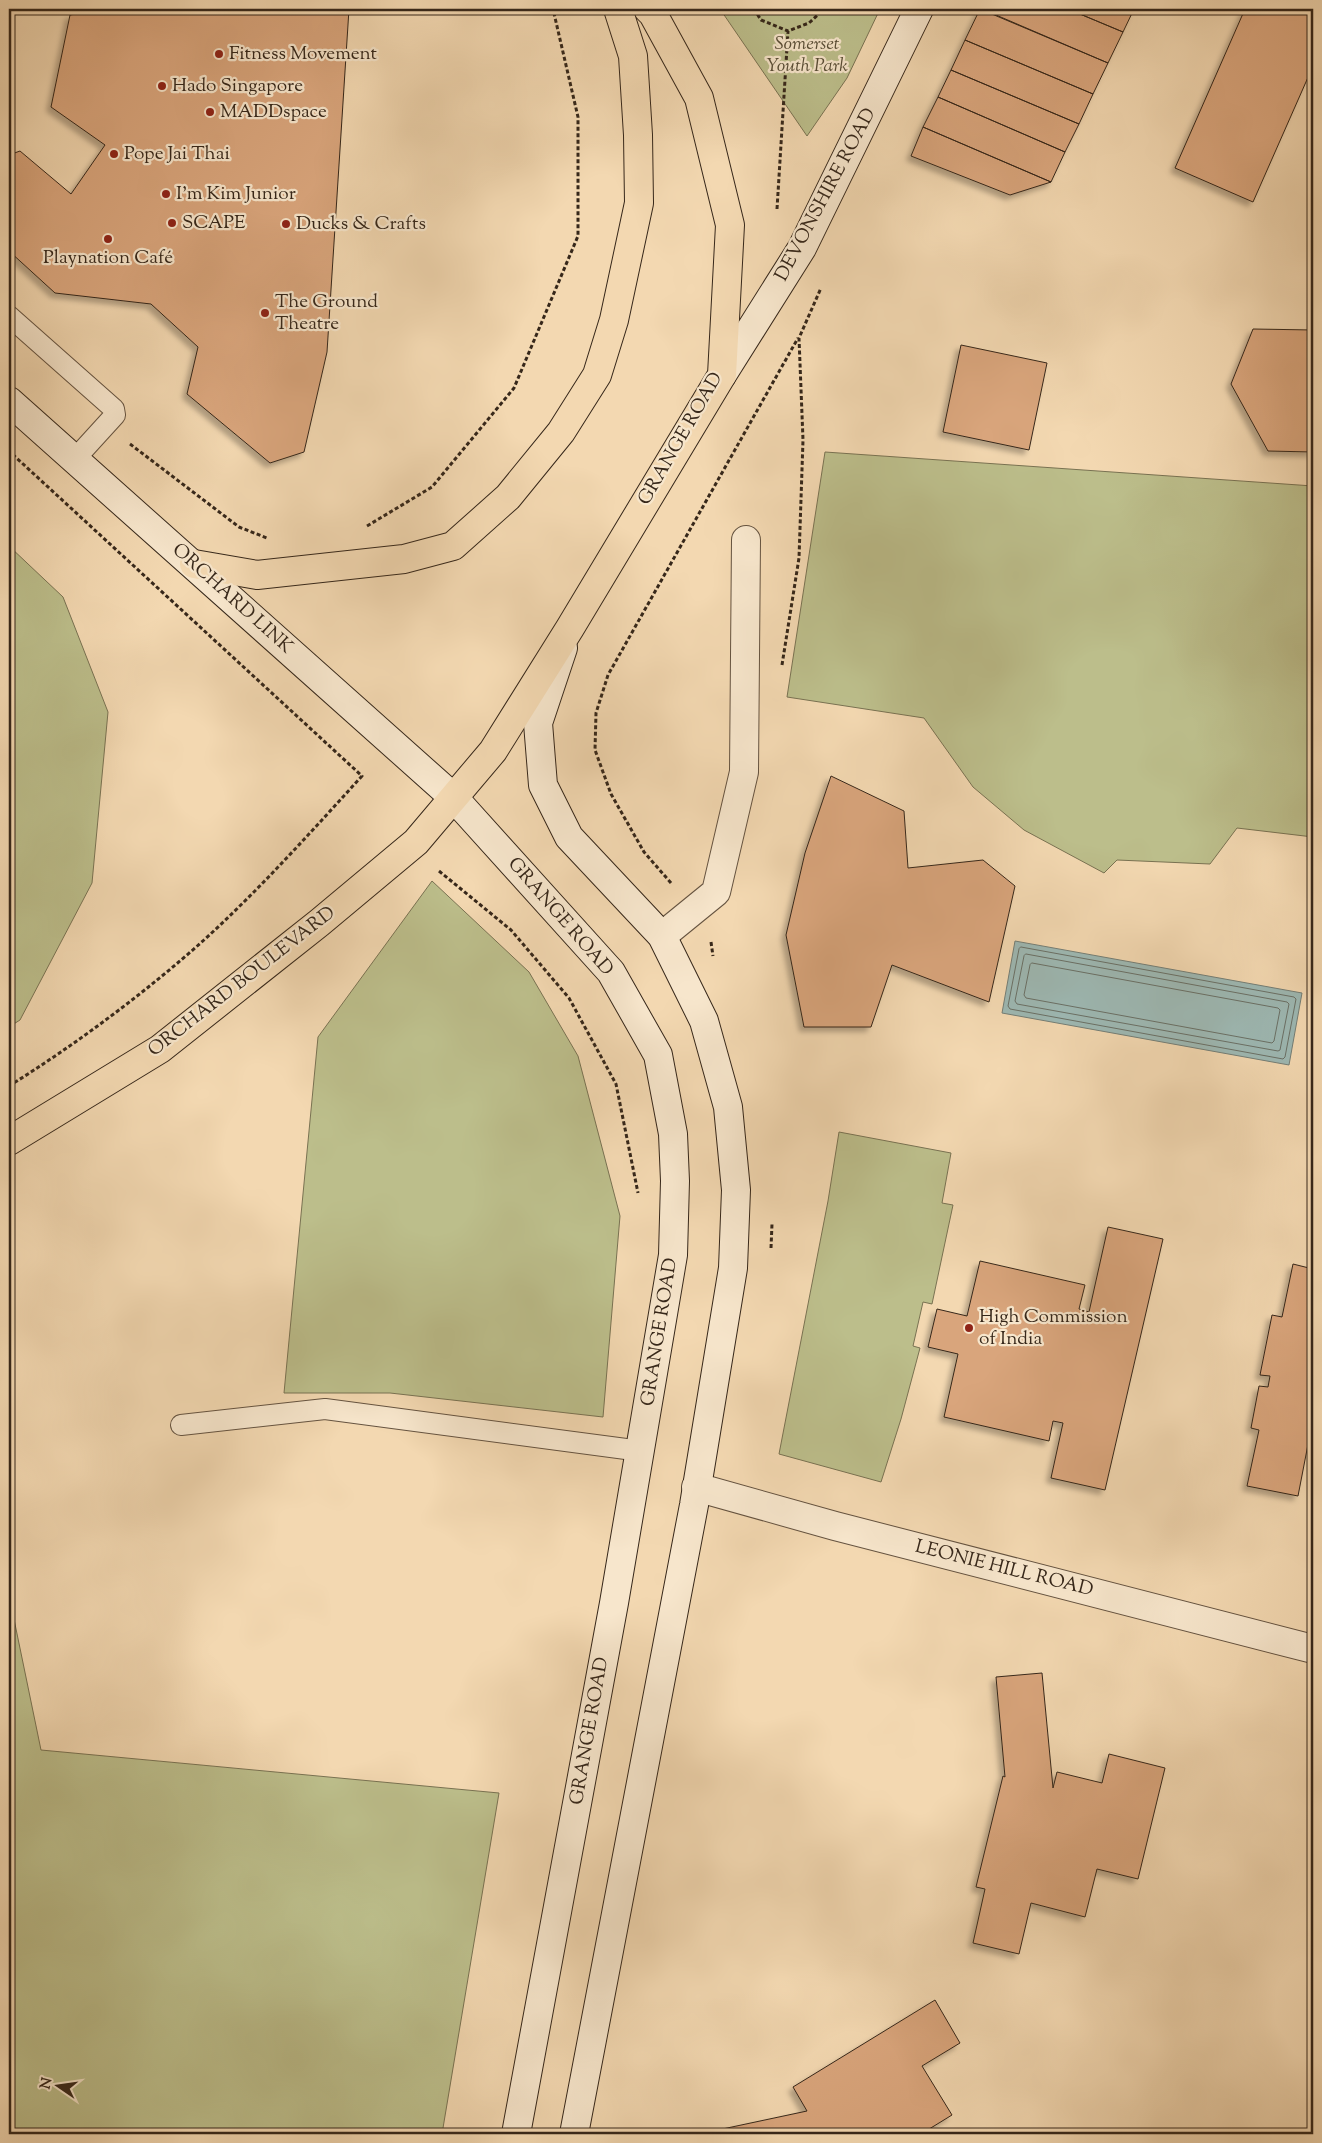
<svg xmlns="http://www.w3.org/2000/svg" width="1322" height="2143" font-family="'Sorts Mill Goudy',serif">
  <style>
    .green { fill: #bcbe8b; stroke: #797252 }
    .water { fill: #9db8b3; stroke: #747e76 }
    .lines { fill: none; stroke-linecap: round; stroke-linejoin: round }
    .shore { stroke: #6a7066; stroke-width: 1 }
    .building { fill: #d9a57b; stroke: #36271a; filter: url(#shadow) }
    .lane-casing { stroke: #655340; stroke-width: 22 }
    .street-casing { stroke: #655340; stroke-width: 30 }
    .secondary-casing { stroke: #36271a; stroke-width: 30 }
    .primary-casing { stroke: #36271a; stroke-width: 30 }
    .path { stroke: #36271a; stroke-width: 3; stroke-dasharray: 4 2.5; stroke-linecap: butt }
    .lane { stroke: #f7e6cc; stroke-width: 20 }
    .street { stroke: #f7e6cc; stroke-width: 28 }
    .secondary { stroke: #f7e6cc; stroke-width: 28 }
    .primary { stroke: #f3d8b1; stroke-width: 28 }
    .poi-dot { fill: #8f2418; stroke: #f7e6cc; stroke-width: 2 }
    .labels { text-anchor: middle; dominant-baseline: central; stroke-width: 4.5; stroke-linejoin: round; paint-order: stroke }
    .park-label { font-size: 19px; font-style: italic; fill: #584d36; stroke: #f7e6cc }
    .poi-label { font-size: 19px; fill: #36271a; stroke: #f7e6cc; text-anchor: start }
    .street-label { font-size: 19px; fill: #36271a; stroke: #f7e6cc }
  </style>
  <defs>
    <filter id="shadow"><feDropShadow dx="-4.5" dy="4.5" stdDeviation="2.5" flood-color="#0004"/></filter>
  </defs>
  <rect width="100%" height="100%" fill="#f3d8b1"/>
  <filter id="stains"><feTurbulence type="fractalNoise" baseFrequency=".004" numOctaves="4"/><feColorMatrix values="0 0 0 0 .2 0 0 0 0 .09 0 0 0 0 .02 0 0 0 .5 -.17"/></filter>
  <radialGradient id="worn" r=".72"><stop offset=".6" stop-color="#630" stop-opacity="0"/><stop offset="1" stop-color="#630" stop-opacity=".3"/></radialGradient>
  <path class="green" d="M720,9H880L847,78L807,136Z
    M825,452L1313,486V837L1237,828L1210,864L1117,860L1104,873L1024,830L973,787L924,718L787,697Z
    M9,546L63,597L108,712L92,883L20,1020L9,1027Z
    M432,881L529,972L578,1056L620,1216L603,1417L390,1393H284L318,1037Z
    M839,1132L951,1153L942,1203L953,1205L932,1304L923,1302L913,1346L920,1348L901,1419L881,1482L779,1454L828,1201Z
    M9,1595L41,1750L499,1793L442,2134H9Z"/>
  <path class="water" d="M1015,941L1302,993L1289,1065L1002,1013Z"/>
  <g class="lines">
    <path class="shore" d="M1021,947L1294,997L1296,999L1285,1057L1283,1059L1010,1009L1008,1006L1019,949Z
      M1026,954L1287,1002L1289,1004L1280,1050L1278,1051L1017,1004L1015,1001L1024,956Z
      M1032,963L1278,1008L1280,1010L1274,1041L1272,1043L1026,998L1024,995L1030,965Z"/>
  </g>
  <path class="building" d="M106,9H349L327,352L304,452L270,463L187,394L198,347L151,304L55,293L9,251V155L20,151L71,194L105,145L51,107L70,15Z
    M980,9L1108,63L1093,94L965,40Z
    M982,9H1068L1123,32L1108,63Z
    M1068,9H1134L1123,32Z
    M1245,9H1313V66L1253,202L1175,168Z
    M965,40L1093,94L1079,124L951,70Z
    M951,70L1079,124L1065,152L938,97Z
    M938,97L1065,152L1051,182L923,127Z
    M923,127L1051,182L1010,195L911,156Z
    M1253,329L1313,330V452L1268,451L1231,384Z
    M961,345L1047,363L1029,450L943,432Z
    M831,776L904,811L908,868L983,860L1015,886L989,1002L892,965L871,1027H804L786,935L805,853Z
    M1108,1227L1163,1239L1105,1490L1051,1478L1063,1423L1053,1421L1049,1441L944,1417L958,1354L928,1347L937,1309L967,1316L980,1261L1085,1285L1079,1309L1089,1312Z
    M1293,1264L1313,1269V1435L1310,1434L1298,1496L1247,1486L1259,1430L1251,1428L1259,1386L1268,1387L1270,1376L1260,1375L1272,1315L1282,1317Z
    M1042,1673L1053,1788L1057,1772L1102,1783L1109,1754L1165,1768L1138,1879L1097,1869L1085,1917L1031,1903L1019,1954L973,1943L985,1889L976,1887L1003,1776L1005,1777L996,1677Z
    M935,2000L960,2043L922,2066L952,2115L921,2134H699L807,2111L793,2087Z"/>
  <g class="lines">
    <defs>
      <path id="lane" d="M9,316L114,409L115,415L74,460
        M181,1425L325,1409L641,1451"/>
      <path id="street" d="M662,936L716,892L744,772L746,540
        M696,1487L835,1526L1313,1649"/>
      <path id="secondary" d="M722,375L802,248L919,9
        M9,401L454,798L611,972L658,1055L673,1134L675,1181L673,1255L614,1603L516,2134
        M563,648L538,723L543,785L569,837L662,936L704,1021L728,1107L736,1190L733,1268L694,1505L574,2134"/>
      <path id="primary" d="M194,564L257,575L404,559L453,546L508,497L561,432L597,375L614,320L639,203L638,135L633,56L618,9
        M9,1141L160,1049L319,923L416,842L493,751L570,628L722,375L730,225L699,98L653,14L648,9"/>
    </defs>
    <use href="#lane" class="lane-casing"/>
    <use href="#street" class="street-casing"/>
    <use href="#secondary" class="secondary-casing"/>
    <use href="#primary" class="primary-casing"/>
    <path class="path" d="M754,9L761,20L788,31L809,23L824,9
      M777,209L788,31
      M130,444L239,527L267,538
      M367,526L432,487L514,388L578,236V117L553,9
      M782,665L799,558L803,440L799,338L821,288
      M439,871L511,930L569,998L616,1084L638,1193
      M671,883L644,852L611,794L595,750L596,713L608,675L798,338
      M711,942L713,956
      M9,1086C75,1045 146,992 204,940C260,889 311,832 362,776L10,452
      M771,1248L772,1224"/>
    <use href="#lane" class="lane"/>
    <use href="#street" class="street"/>
    <use href="#secondary" class="secondary"/>
    <use href="#primary" class="primary"/>
  </g>
  <g class="poi-dot">
    <circle cx="219" cy="54" r="5"/>
    <circle cx="162" cy="86" r="5"/>
    <circle cx="210" cy="112" r="5"/>
    <circle cx="114" cy="154" r="5"/>
    <circle cx="166" cy="194" r="5"/>
    <circle cx="172" cy="223" r="5"/>
    <circle cx="286" cy="224" r="5"/>
    <circle cx="108" cy="239" r="5"/>
    <circle cx="265" cy="313" r="5"/>
    <circle cx="969" cy="1328" r="5"/>
  </g>
  <g class="labels">
    <g class="park-label">
      <text x="807" y="44">Somerset<tspan x="807" dy="22">Youth Park</tspan></text>
    </g>
    <g class="poi-label">
      <text x="229" y="54">Fitness Movement</text>
      <text x="172" y="86">Hado Singapore</text>
      <text x="220" y="112">MADDspace</text>
      <text x="124" y="154">Pope Jai Thai</text>
      <text x="176" y="194">I'm Kim Junior</text>
      <text x="182" y="223">SCAPE</text>
      <text x="296" y="224">Ducks &amp; Crafts</text>
      <text x="108" y="258" text-anchor="middle">Playnation Café</text>
      <text x="275" y="302">The Ground<tspan x="275" dy="22">Theatre</tspan></text>
      <text x="979" y="1317">High Commission<tspan x="979" dy="22">of India</tspan></text>
    </g>
    <g class="street-label">
      <text transform="translate(826 195) rotate(-62)">DEVONSHIRE ROAD</text>
      <text transform="translate(681 439) rotate(-60)">GRANGE ROAD</text>
      <text transform="translate(232 599) rotate(42)">ORCHARD LINK</text>
      <text transform="translate(560 917) rotate(49)">GRANGE ROAD</text>
      <text transform="translate(242 982) rotate(-38)">ORCHARD BOULEVARD</text>
      <text transform="translate(660 1332) rotate(-81)">GRANGE ROAD</text>
      <text transform="translate(1004 1569) rotate(14)">LEONIE HILL ROAD</text>
      <text transform="translate(590 1731) rotate(-80)">GRANGE ROAD</text>
    </g>
  </g>
  <rect width="1322" height="2143" fill="none" stroke="#f3d8b1" stroke-width="30"/>
  <rect x="10" y="10" width="1302" height="2123" fill="none" stroke="#36271a" stroke-width="2.5"/>
  <rect x="15" y="15" width="1292" height="2113" fill="none" stroke="#36271a"/>
  <g transform="translate(58 2086) rotate(283)" stroke="#f7e6cc" stroke-width="4" paint-order="stroke">
  <path d="M0-4L9 19L0 12L-9 19Z" fill="#36271a"/>
  <text y="-8" font-size="14" font-weight="bold" text-anchor="middle" fill="#36271a">N</text>
  </g>
  <rect width="100%" height="100%" filter="url(#stains)"/>
  <rect width="100%" height="100%" fill="url(#worn)"/>
</svg>
